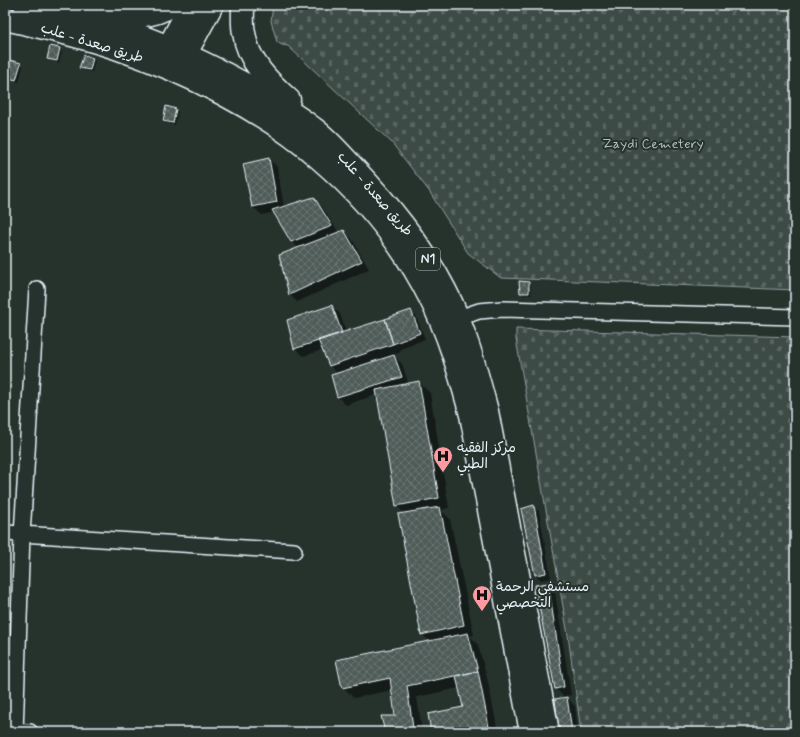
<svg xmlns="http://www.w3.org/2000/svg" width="800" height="737" font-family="Mynerve,'Playpen Sans Arabic',sans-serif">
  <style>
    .cemetery { fill: url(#cemetery-stones); stroke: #939ea0 }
    .shadow { fill: #0007; fill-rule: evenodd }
    .building { fill: url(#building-cross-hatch); stroke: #e8f1f8 }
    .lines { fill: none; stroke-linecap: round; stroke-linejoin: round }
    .minor-casing { stroke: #e8f1f8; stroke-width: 18 }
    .primary-casing { stroke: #e8f1f8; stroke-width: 25 }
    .trunk-casing { stroke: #e8f1f8; stroke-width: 25 }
    .minor { stroke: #26332d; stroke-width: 15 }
    .primary { stroke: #26332d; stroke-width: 22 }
    .trunk { stroke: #26332d; stroke-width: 22 }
    .labels { text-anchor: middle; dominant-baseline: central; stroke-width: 4; stroke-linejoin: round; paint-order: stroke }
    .shield { fill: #26332d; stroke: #aeb8bb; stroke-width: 1 }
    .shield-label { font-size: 13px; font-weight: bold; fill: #e8f1f8 }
    .street-label { font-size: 14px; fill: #e8f1f8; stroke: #26332d }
    .park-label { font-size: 14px; fill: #b5bfc3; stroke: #26332d }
    .poi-label { font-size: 14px; fill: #e8f1f8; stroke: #26332d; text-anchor: start }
  </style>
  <defs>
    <pattern id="cemetery-stones" width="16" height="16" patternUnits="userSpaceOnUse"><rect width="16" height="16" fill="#3e4b47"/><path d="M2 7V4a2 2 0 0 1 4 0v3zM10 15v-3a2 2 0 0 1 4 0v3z" fill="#5a6562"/></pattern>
    <pattern id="building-cross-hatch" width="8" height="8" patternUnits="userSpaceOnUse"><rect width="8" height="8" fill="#505c59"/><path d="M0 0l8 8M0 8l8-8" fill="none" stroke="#697472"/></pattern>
  </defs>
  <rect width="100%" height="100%" fill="#26332d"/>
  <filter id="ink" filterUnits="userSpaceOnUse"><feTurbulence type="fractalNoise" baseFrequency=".025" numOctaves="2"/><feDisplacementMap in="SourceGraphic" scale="8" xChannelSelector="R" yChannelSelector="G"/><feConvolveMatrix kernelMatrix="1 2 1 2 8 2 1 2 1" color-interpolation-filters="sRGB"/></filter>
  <g filter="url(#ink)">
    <path class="cemetery" d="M273,5H795V290L501,278L468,253L429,191L392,143L288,46L282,45L277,42L271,21Z
      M516,329L795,337V732H581L568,635L516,339Z"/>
    <path class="shadow" d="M51,47L60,49L62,52L59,63L51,61L48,59Z
      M92,59L95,61L92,72L82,70L80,67Z
      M5,60L21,64L23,66L19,82L8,79L6,77L7,72L5,71Z
      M176,110L178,112L175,125L166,123L164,120Z
      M269,159L277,167L284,207L314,199L322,207L339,233L344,231L352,239L369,269L297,302L289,294L299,248L292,242L275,212L262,215L253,207Z
      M528,283L531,285V295H523L521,292Z
      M332,306L340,314L346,332L411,311L416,316L425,339L400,349L401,352L393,355L402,364L409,385L419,383L430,393L449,508L441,510L450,519L474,635L470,636L478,645L488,682L498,732H432L464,708L459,688L417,697L422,732H387L396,717L392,690L354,698L343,687L430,642L422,634L405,514L397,506L378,394L346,405L337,396V373L330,366L323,350L303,356L295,348ZM394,676L395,678L350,687V685Z
      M533,506L539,511L551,578L541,580L536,575Z
      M547,584L555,592L571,695L565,696L575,706L578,732H560L565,698L556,689Z"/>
    <path class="building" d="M50,46L60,48L57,61L47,59Z
      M84,55L93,58L90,70L79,68Z
      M9,60L21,63L16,80L5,77Z
      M166,106L176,109L173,123L163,121Z
      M269,158L277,202L252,207L243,164Z
      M314,197L332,226L291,242L272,210Z
      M344,230L362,261L289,295L279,255Z
      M519,281L529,282V293H520Z
      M332,305L342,333L294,349L287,320Z
      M411,310L420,333L393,344L385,319Z
      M385,319L393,344L329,366L318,340Z
      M394,355L402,377L337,397L331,375Z
      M419,381L439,498L396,506L376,390Z
      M534,505L546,573L535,575L521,509Z
      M440,507L464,625L421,635L398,514Z
      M548,583L564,687L555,689L535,585Z
      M468,633L478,671L407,686L413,728L401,730V732H385L381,716H395L390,678L342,688L336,660Z
      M478,671L490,732H431L428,714L463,707L456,676Z
      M567,697L572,732H559L555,699Z"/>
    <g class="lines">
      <defs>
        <path id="minor" d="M450,321L479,311L502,309L795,317
          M5,533L294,551
          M6,731L30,732
          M15,732L22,535L37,289"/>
        <path id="primary" d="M168,48L191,5
          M185,55L212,5"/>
        <path id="trunk" d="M25,5C41,8 58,12 74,15C135,30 195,57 250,87C271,100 294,113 313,128C327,138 339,152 351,165C387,203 421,243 445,290C465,328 476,370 487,411L548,732
          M243,5C243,14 242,24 244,33C248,62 269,82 289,100
          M100,16C124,17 151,19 172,5
          M5,19C42,27 79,36 116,48C185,71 267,112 321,160C365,198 404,246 430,298C449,334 460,375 471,415L531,732"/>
      </defs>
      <use href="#minor" class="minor-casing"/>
      <use href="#primary" class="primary-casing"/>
      <use href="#trunk" class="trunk-casing"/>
      <use href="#minor" class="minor"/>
      <use href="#primary" class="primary"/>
      <use href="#trunk" class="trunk"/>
    </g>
  </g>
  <defs>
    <symbol id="hospital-pin" viewBox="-11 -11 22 30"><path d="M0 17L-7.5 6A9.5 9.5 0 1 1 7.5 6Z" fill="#ff9aa2" stroke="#26332d"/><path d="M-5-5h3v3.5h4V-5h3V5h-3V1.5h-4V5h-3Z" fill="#111"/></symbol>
  </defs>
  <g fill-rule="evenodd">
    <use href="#hospital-pin" x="432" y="445" width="22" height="30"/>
    <use href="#hospital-pin" x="471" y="584" width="22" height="30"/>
  </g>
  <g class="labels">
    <rect class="shield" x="416" y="248" width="24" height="22" rx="3"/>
    <g class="shield-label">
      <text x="428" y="259">N1</text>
    </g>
    <g class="street-label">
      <text transform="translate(92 43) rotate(17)">طريق صعدة - علب</text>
      <text transform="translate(375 194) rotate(49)">طريق صعدة - علب</text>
    </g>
    <g class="park-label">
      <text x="653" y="144">Zaydi Cemetery</text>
    </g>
    <g class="poi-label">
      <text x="457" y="448">مركز الفقيه<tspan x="457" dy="16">الطبي</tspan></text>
      <text x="496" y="587">مستشفى الرحمة<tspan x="496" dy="16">التخصصي</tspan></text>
    </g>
  </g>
  <rect width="800" height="737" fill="none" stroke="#26332d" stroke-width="20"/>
  <rect x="10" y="10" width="780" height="717" fill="none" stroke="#e8f1f8" stroke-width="1.5" filter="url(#ink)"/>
</svg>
